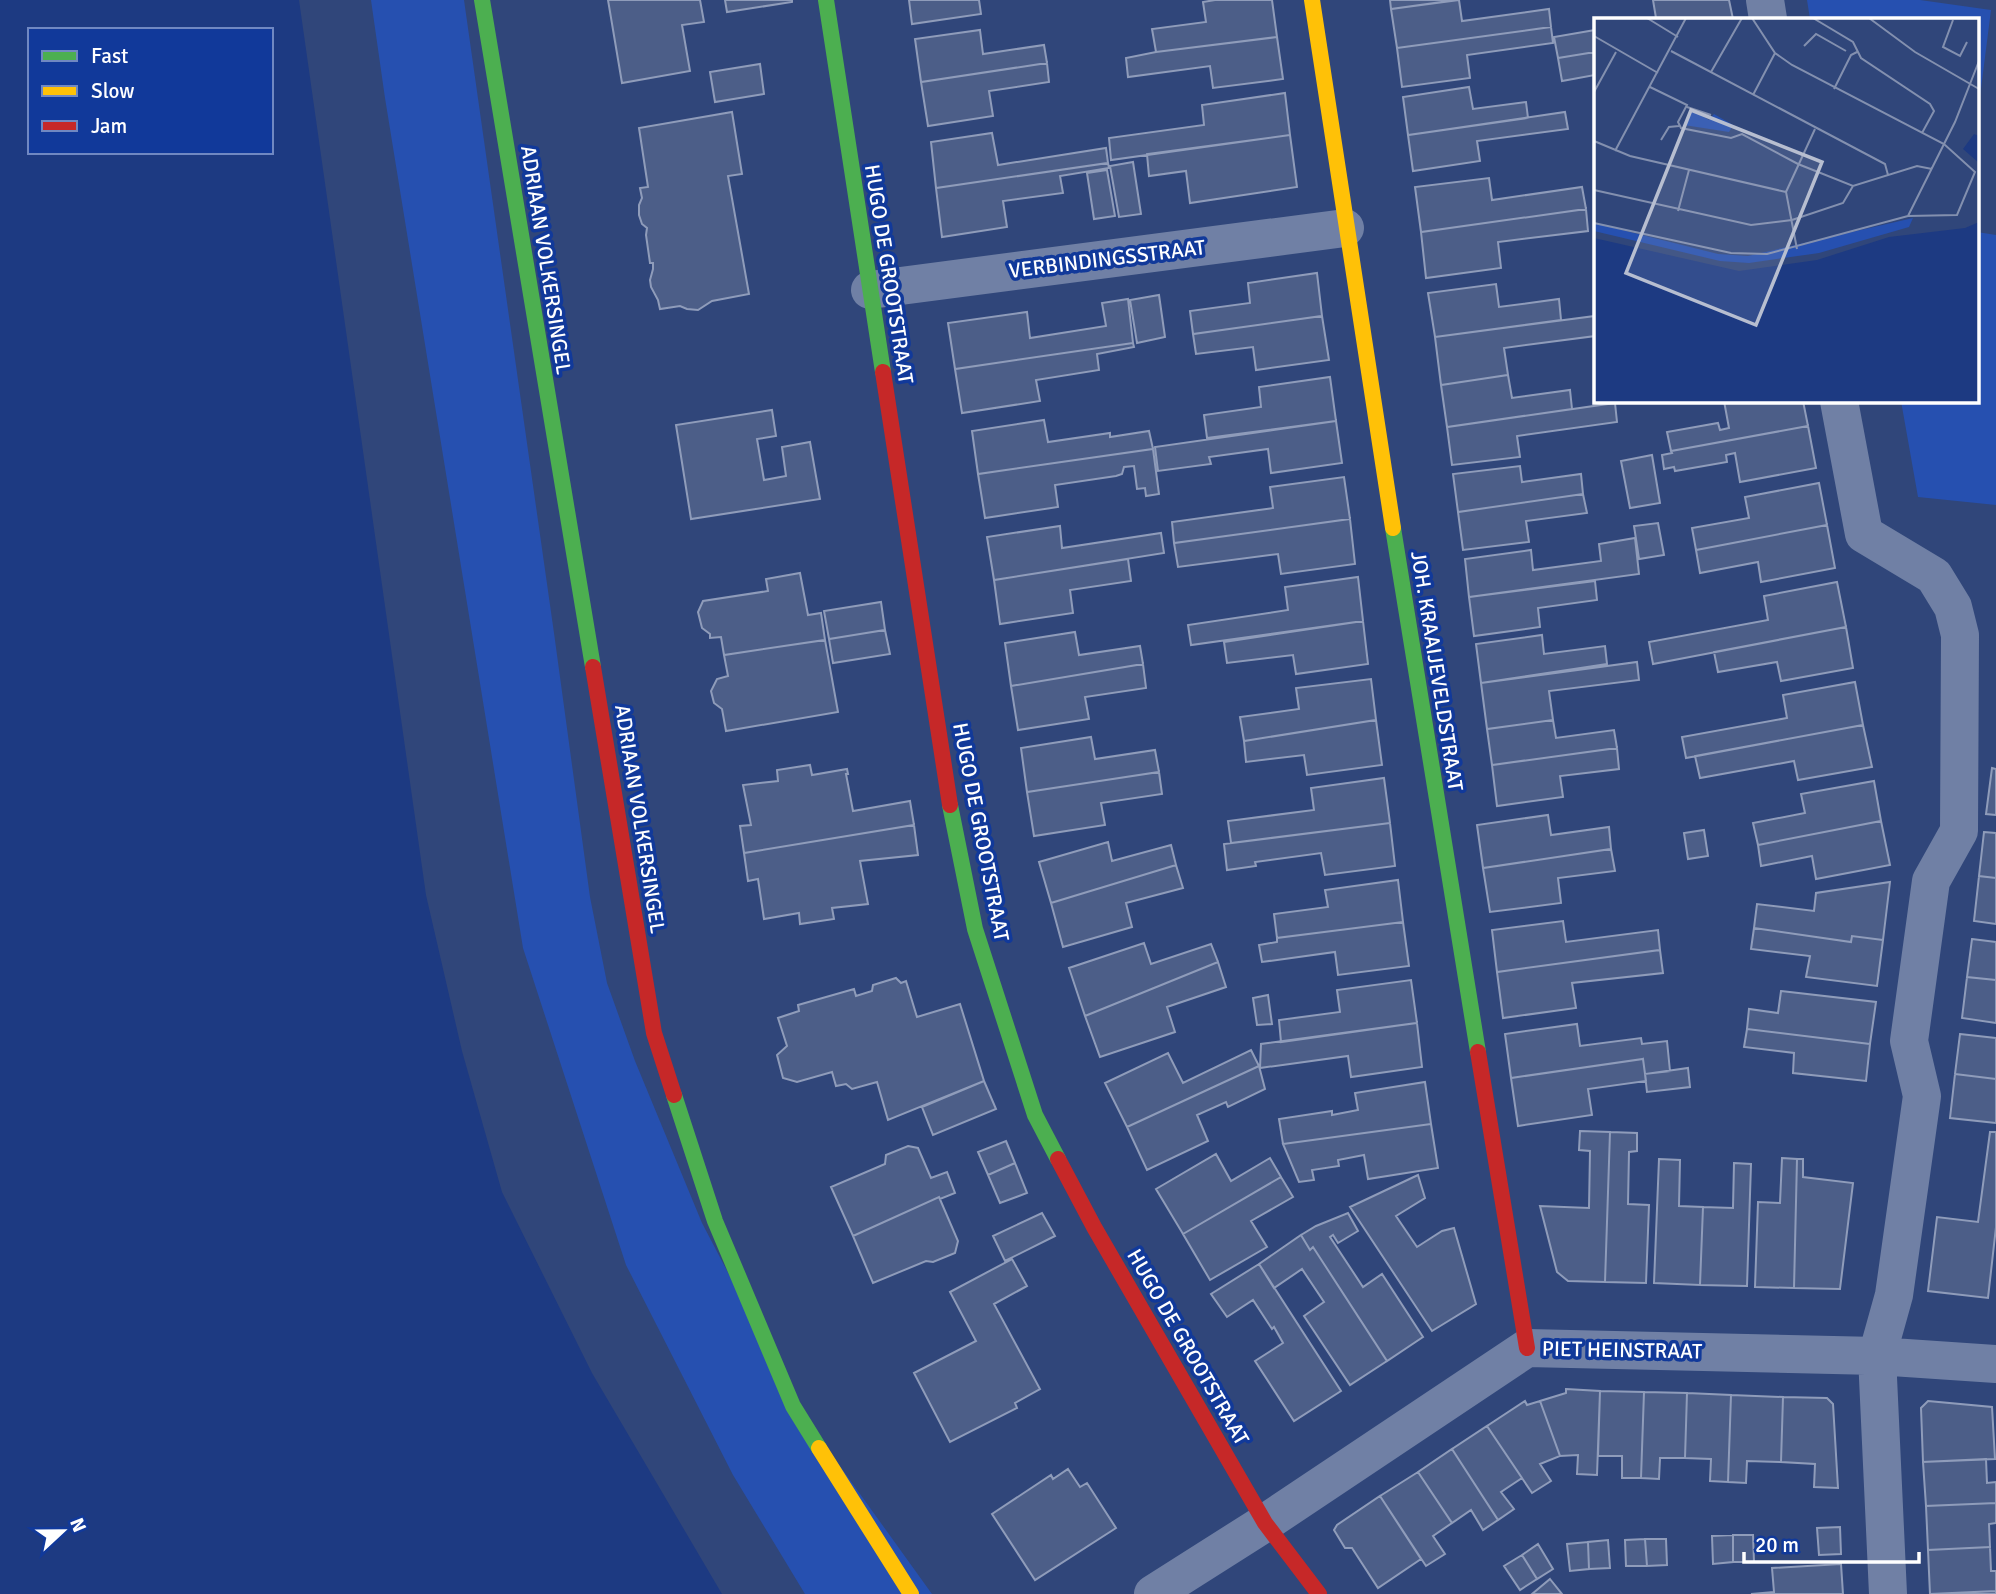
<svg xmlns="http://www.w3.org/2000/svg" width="1996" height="1594" font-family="Signika,sans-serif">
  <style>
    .green { fill: #2650b0 }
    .water { fill: #1d3a82; fill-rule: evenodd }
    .building { fill: #4c5e88; stroke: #8f9cba; stroke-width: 2 }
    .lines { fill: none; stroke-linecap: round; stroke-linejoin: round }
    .street { stroke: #7080a5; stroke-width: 38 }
    .fast { stroke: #4caf50; stroke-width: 16 }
    .slow { stroke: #ffc107; stroke-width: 16 }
    .jam { stroke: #c62828; stroke-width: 16 }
    .labels { text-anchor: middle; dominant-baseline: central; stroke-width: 7; stroke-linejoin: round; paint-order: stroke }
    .street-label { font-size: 21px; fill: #fff; stroke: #11399a }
    .inset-road { fill: none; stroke: #8390af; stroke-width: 2 }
    .view { fill: #b7bed0; fill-opacity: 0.15; stroke: #b7bed0; stroke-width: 3.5 }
    .inset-edge { fill: none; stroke: #fff; stroke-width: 3.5 }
  </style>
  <rect width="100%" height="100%" fill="#30467a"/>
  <path class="green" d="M371,0H464L554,633L590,897L607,983L635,1061L702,1223L801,1412L932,1594H805L733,1475L626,1265L523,948L385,98Z
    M1807,0H1920L1991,10L1977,120V19H1810Z
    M1977,232L1996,235V505L1918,497L1901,401H1977Z"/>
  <path class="water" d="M0,0H299L426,895L462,1051L502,1192L592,1373L722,1594H0ZM30,30H271V152H30Z"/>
  <path class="building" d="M608,0H700L704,22L682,25L690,71L622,83Z
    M725,0H792V2L727,12Z
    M909,0H979L981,14L912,24Z
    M1215,0H1272L1277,37L1156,52L1152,29L1206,22L1203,2Z
    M1390,0H1456L1391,9Z
    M1459,0L1462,21L1549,9L1551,27L1397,48L1391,9Z
    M1653,0H1729L1733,19H1651L1656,18Z
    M1551,27L1553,43L1467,55L1470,78L1402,87L1397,48Z
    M980,30L983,54L1044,45L1047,63L921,82L915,39Z
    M1595,30V52L1558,58L1554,37Z
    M1277,37L1283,79L1213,88L1210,66L1128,77L1126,58L1156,52Z
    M1595,52V75L1562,81L1558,58Z
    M1047,63L1049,82L989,91L993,116L928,126L921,82Z
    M760,64L764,94L715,102L710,72Z
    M1469,87L1473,109L1526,102L1528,118L1408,135L1403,97Z
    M1285,93L1290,135L1111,160L1109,138L1204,125L1202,105Z
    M732,112L742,174L728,176L749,294L712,301L698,310L687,309L680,306L660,309L658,300L651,287L650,280L653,269V263H650L646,235L647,228L642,224L639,215V205L642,198L640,188L648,187L639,128Z
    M1565,112L1568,129L1477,141L1480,161L1413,171L1408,135Z
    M992,133L998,165L1106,148L1108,163L936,188L931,142Z
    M1290,135L1297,187L1190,203L1186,171L1149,176L1147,154Z
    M1133,162L1141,214L1119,217L1110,166Z
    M1108,163L1109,168L1060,176L1063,193L1003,201L1007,227L942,237L936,188Z
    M1107,170L1115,216L1094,219L1087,173Z
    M1489,178L1492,200L1582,187L1586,209L1421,232L1415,187Z
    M1586,209L1588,231L1498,242L1501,268L1426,278L1421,232Z
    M1317,273L1322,316L1193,334L1190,311L1250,303L1248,283Z
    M1496,284L1499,307L1559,299L1561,320L1435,337L1428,293Z
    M1159,295L1165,337L1137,343L1130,300Z
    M1128,299L1133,343L955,369L948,323L1027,312L1030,338L1106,326L1102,303Z
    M1322,316L1329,360L1256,370L1253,347L1196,354L1193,334Z
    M1595,316V336L1504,348L1508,375L1441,385L1435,337Z
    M1133,343L1134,347L1097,354L1099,370L1036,380L1040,401L962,413L955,369Z
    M1508,375L1512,398L1570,390L1572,409L1447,427L1441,385Z
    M1330,377L1336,421L1207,438L1204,415L1261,407L1259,387Z
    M1724,401H1803L1808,426L1671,451L1667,432L1718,423L1720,430L1729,428Z
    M1615,403L1617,422L1517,436L1520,457L1452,465L1447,427Z
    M772,410L776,436L757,439L764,480L786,476L782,447L810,442L820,499L691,519L676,425Z
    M1044,420L1048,442L1110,433V437L1149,431L1153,449L978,474L972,431Z
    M1336,421L1342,463L1271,473L1268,449L1209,457L1211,464L1158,471L1155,447Z
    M1808,426L1816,468L1740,482L1735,453L1726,455L1727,462L1675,471L1674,467L1664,469L1662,455L1672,453L1671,451Z
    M1153,449L1159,494L1146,496L1145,488L1137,489L1134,466L1124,467L1122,474L1116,476L1055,485L1058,507L985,518L978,474Z
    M1652,455L1660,503L1630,508L1621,461Z
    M1520,466L1522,482L1581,474L1583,494L1458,512L1453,474Z
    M1344,477L1350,519L1174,543L1172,522L1273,508L1270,487Z
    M1819,483L1827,525L1696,550L1692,528L1749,518L1745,497Z
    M1583,494L1587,513L1526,521L1529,542L1463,550L1458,512Z
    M1350,519L1355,564L1281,574L1278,554L1178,567L1174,543Z
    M1658,523L1664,555L1639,559L1634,526Z
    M1827,525L1835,568L1761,582L1758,562L1700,573L1696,550Z
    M1060,526L1062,548L1161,533L1164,553L994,580L987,537Z
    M1635,538L1639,574L1469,597L1465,559L1531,550L1533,570L1601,561L1599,544Z
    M1128,559L1131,581L1070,590L1073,613L1000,624L994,580Z
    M800,573L808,615L821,613L825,640L724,655L721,637L710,638V634L702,628L698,612L703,601L768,591L766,579Z
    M1358,577L1363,621L1191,645L1188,625L1288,610L1285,587Z
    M1595,581L1597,600L1538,608L1540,627L1474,636L1469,597Z
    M1837,582L1846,627L1653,664L1649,642L1768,620L1764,596Z
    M881,602L885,630L829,639L824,611Z
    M1363,621L1368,664L1296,674L1293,655L1227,663L1224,642Z
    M1846,627L1853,668L1781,681L1777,662L1718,672L1714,652Z
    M885,630L890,654L833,663L829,639Z
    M1075,632L1079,655L1140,646L1143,664L1011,686L1005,643Z
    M1542,635L1544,654L1605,646L1607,664L1481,683L1476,644Z
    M825,640L838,712L726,731L722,709L714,703L711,691L717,679L728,676L724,655Z
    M1637,662L1639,680L1549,691L1553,720L1487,729L1481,683Z
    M1143,664L1146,688L1085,697L1089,719L1018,730L1011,686Z
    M1371,679L1376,720L1244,741L1240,717L1299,709L1296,688Z
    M1855,682L1863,725L1686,758L1682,737L1787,718L1783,695Z
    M1376,720L1382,765L1307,775L1304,755L1246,762L1244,741Z
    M1553,720L1556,738L1614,730L1617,748L1492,765L1487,729Z
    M1863,725L1872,767L1798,780L1794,761L1700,778L1695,756Z
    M1091,737L1095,759L1155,750L1159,772L1027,792L1021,748Z
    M1617,748L1619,769L1560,776L1563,797L1497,806L1492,765Z
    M810,765L812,775L847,769L848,774H846L853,811L910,801L914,825L744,853L740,826L751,825L743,785L778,781L777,770Z
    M1992,768L1996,769V815L1986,814Z
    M1159,772L1162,794L1101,803L1105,825L1034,836L1027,792Z
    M1384,778L1390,823L1231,843L1228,821L1314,810L1311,788Z
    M1874,781L1881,821L1758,845L1753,823L1805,813L1801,794Z
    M1548,815L1551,835L1609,827L1611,849L1483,868L1477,825Z
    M1881,821L1890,865L1816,879L1812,856L1761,866L1758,845Z
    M1390,823L1395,866L1325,875L1321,853L1255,862L1256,866L1227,870L1224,844Z
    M914,825L918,855L860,861L868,904L832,908L834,919L800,924L799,913L764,919L758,879L748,881L744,853Z
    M1704,830L1708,856L1688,859L1684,833Z
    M1984,832L1996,833V878L1979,876Z
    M1108,842L1112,861L1171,845L1176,865L1051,903L1039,862Z
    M1611,849L1615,871L1558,878L1561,903L1490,912L1483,868Z
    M1176,865L1183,888L1126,903L1132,927L1063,947L1051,903Z
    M1979,876L1996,878V924L1974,921Z
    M1398,880L1403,922L1277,938L1274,914L1328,907L1325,890Z
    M1890,882L1883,940L1852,936L1851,942L1754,928L1757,904L1814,911L1816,893Z
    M1563,921L1566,942L1658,930L1660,950L1497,972L1492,930Z
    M1403,922L1409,966L1338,975L1335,952L1262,962L1259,945L1277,942V938Z
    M1754,928L1851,942L1852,936L1883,940L1877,986L1806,977L1810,956L1751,949Z
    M1972,939L1996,942V980L1967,977Z
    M1144,943L1151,964L1211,944L1218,962L1085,1016L1069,968Z
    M1660,950L1663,973L1572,983L1576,1008L1503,1018L1497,972Z
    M1218,962L1226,987L1167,1007L1175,1032L1100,1057L1085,1016Z
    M1967,977L1996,980V1023L1962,1018Z
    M896,978L901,983L906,981L917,1017L960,1004L984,1081L888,1120L877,1082L852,1089L846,1084L836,1086L832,1072L797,1082L783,1078L777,1055L787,1046L778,1018L799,1011L798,1005L854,989L856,996L872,991L873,985Z
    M1411,980L1417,1023L1281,1042L1279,1020L1340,1012L1337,990Z
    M1781,991L1876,1002L1870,1044L1747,1029L1749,1009L1778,1013Z
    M1268,995L1272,1024L1257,1025L1253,998Z
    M1417,1023L1422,1067L1351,1077L1348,1056L1260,1068L1261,1044Z
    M1577,1024L1580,1046L1641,1038L1642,1044L1667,1041L1670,1071L1645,1074L1643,1059L1511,1078L1505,1034Z
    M1747,1029L1870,1044L1866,1081L1793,1073L1794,1053L1744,1047Z
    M1960,1034L1996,1038V1079L1955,1074Z
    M1251,1050L1259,1066L1127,1127L1105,1083L1168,1053L1183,1083Z
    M1643,1059L1646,1081L1588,1089L1592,1115L1518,1126L1511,1078Z
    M1259,1066L1265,1089L1228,1107L1226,1102L1197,1115L1208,1141L1147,1170L1127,1127Z
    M1688,1068L1690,1087L1647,1092L1645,1074Z
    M1955,1074L1996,1079V1123L1950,1118Z
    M984,1081L996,1109L933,1135L922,1107Z
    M1425,1082L1431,1124L1283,1144L1279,1119L1332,1111V1115L1358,1110L1355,1093Z
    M1431,1124L1438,1168L1368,1179L1364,1155L1338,1160L1339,1166L1312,1170L1314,1180L1299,1182L1283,1144Z
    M1580,1131L1610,1132L1605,1282L1568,1281L1557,1272L1540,1206L1589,1208L1590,1151L1579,1150Z
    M1610,1132L1637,1133V1151L1629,1152L1628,1204L1649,1205L1646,1283L1605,1282Z
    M1990,1132H1996V1227L1988,1298L1928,1291L1937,1217L1978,1222Z
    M1006,1141L1015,1163L988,1175L978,1152Z
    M908,1146L918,1148L931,1178L947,1172L955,1193L940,1199L939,1197L853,1236L831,1187L885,1164L886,1155Z
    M1216,1154L1231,1181L1270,1158L1281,1177L1183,1234L1156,1189Z
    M1782,1158L1797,1159L1794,1288L1755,1287L1758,1202L1780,1203Z
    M1659,1159L1680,1160L1679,1206L1703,1207L1700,1285L1654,1283Z
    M1797,1159H1803V1177L1853,1183L1840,1289L1794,1288Z
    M1015,1163L1027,1193L1000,1203L988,1175Z
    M1734,1163L1751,1164L1747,1286L1700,1285L1703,1207L1733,1208Z
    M1418,1175L1425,1198L1396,1216L1417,1247L1442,1231L1454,1228L1476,1304L1432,1331L1350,1207Z
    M1281,1177L1293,1197L1251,1221L1267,1247L1210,1280L1183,1234Z
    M939,1197L958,1241L955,1253L933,1262L926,1261L873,1283L853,1236Z
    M1042,1213L1055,1236L1005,1261L993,1236Z
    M1348,1213L1358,1231L1338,1243L1333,1235L1330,1237L1363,1287L1382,1274L1423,1337L1387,1361L1313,1247L1310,1250L1301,1235L1316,1226Z
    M1301,1235L1310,1250L1313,1247L1387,1361L1350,1385L1304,1316L1324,1302L1302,1269L1274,1288L1259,1264Z
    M1012,1259L1027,1286L994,1304L1040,1389L1015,1403L1017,1408L950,1442L914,1373L976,1341L950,1292Z
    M1259,1264L1341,1391L1294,1421L1255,1361L1283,1343L1274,1327L1272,1329L1253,1300L1227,1317L1211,1294Z
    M1566,1389L1600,1391L1597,1475L1577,1474L1578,1455L1560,1456L1540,1401L1566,1393Z
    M1600,1391L1644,1392L1641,1478H1622V1456H1598Z
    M1644,1392L1687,1393L1685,1458H1660L1659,1479L1641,1478Z
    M1687,1393L1731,1395L1728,1482L1710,1481L1711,1459L1685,1458Z
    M1731,1395L1783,1397L1781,1462L1747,1461L1746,1483L1728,1482Z
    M1783,1397L1827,1398L1833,1404L1838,1488L1814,1487L1815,1464L1781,1462Z
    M1525,1401L1527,1405L1540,1401L1560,1456L1540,1464L1551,1481L1532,1493L1487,1426Z
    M1928,1401L1992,1407L1995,1459L1923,1462L1921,1408Z
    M1487,1426L1522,1478L1501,1492L1514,1509L1498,1520L1452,1449Z
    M1452,1449L1498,1520L1483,1530L1471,1510L1452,1523L1418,1472Z
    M1986,1459L1987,1483L1996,1482V1503L1926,1506L1923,1462Z
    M1068,1469L1080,1487L1087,1483L1116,1528L1035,1580L992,1514L1051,1475L1053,1479Z
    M1418,1472L1452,1523L1433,1536L1445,1554L1426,1566L1380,1496Z
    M1380,1496L1421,1559L1378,1588L1352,1548H1345L1334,1530L1337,1525Z
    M1996,1503V1523L1989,1524L1990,1547L1928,1550L1926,1506Z
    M1840,1527L1841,1554L1819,1555L1817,1528Z
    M1733,1535H1753L1754,1562H1733Z
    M1733,1535V1562L1713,1564L1712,1536Z
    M1645,1539H1666L1667,1565L1647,1566Z
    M1645,1539L1647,1566H1626L1625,1540Z
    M1608,1540L1610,1568L1589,1569L1588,1542Z
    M1588,1542L1589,1569L1570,1571L1567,1544Z
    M1538,1544L1553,1569L1537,1579L1522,1555Z
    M1990,1547L1991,1571H1996V1591L1930,1594L1928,1550Z
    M1522,1555L1537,1579L1520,1590L1504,1566Z
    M1841,1564L1843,1594H1751L1774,1592L1772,1568Z
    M1550,1579L1562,1594H1532Z
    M1996,1591V1594H1935Z"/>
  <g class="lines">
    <path class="street" d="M1765,0L1768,19
      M870,290L1345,228
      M1839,401L1864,534L1934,576L1953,607L1960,635L1959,831L1931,881L1909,1041L1922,1096L1894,1295L1877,1356L1888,1594
      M1153,1594L1265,1523L1527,1348L1877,1356L1996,1364"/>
    <path class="fast" d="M482,0L593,667
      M826,0L883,372
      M1393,528L1478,1052
      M950,805L975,929L1035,1115L1058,1159
      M674,1095L715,1221L793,1406L819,1448"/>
    <path class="slow" d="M1312,0L1393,528
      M819,1448L911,1594"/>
    <path class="jam" d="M883,372L950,805
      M593,667L654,1033L674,1095
      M1478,1052L1527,1348
      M1058,1159L1094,1227L1265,1523L1319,1594"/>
  </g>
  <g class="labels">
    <g class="street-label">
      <text transform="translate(1107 259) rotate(-7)">VERBINDINGSSTRAAT</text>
      <text transform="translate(546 260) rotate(81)">ADRIAAN VOLKERSINGEL</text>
      <text transform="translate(889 274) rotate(81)">HUGO DE GROOTSTRAAT</text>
      <text transform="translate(1437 671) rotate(81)">JOH. KRAAIJEVELDSTRAAT</text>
      <text transform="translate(640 819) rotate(81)">ADRIAAN VOLKERSINGEL</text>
      <text transform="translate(981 832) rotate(79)">HUGO DE GROOTSTRAAT</text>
      <text transform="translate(1188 1347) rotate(60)">HUGO DE GROOTSTRAAT</text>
      <text transform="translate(1622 1350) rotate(1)">PIET HEINSTRAAT</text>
    </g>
  </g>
  <g transform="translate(1594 18)">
    <rect width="385" height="385" fill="#30467a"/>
    <path d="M98,92L115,102L120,96L139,107L135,114L90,107ZM319,200L315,209L225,235L155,245L126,243L0,213V205L124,236L154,238Z" fill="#2650b0"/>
    <path d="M380,116L385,118V145L369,131ZM385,204V385H0V220L145,253L223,242L295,219L371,210Z" fill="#1d3a82"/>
    <path class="inset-road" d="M53,0L84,19M158,0L181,35L198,47L350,126L381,154L363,197L314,198M219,0L259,24L267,40L336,86L340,93L328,115M275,0L321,34L385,71M351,0H373M359,2L349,29L366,38L373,24M0,18L64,55M210,28L222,16L252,33M77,33L291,146L294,157M117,54L148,0M56,69L93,87L84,104L87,110L137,120L148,116L204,146L259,168L323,148L338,151M240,71L257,37L263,34M0,74L22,34M159,77L181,35M93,89L117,97M67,122L75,109L85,108M0,123L36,138L192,174M21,133L92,0M0,172L157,207L198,202L249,185L259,168M84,193L95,152M314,198L361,104L385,43M0,205L137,235L173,236L314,198M203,231L192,174L221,111"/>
    <path class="view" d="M97,92L228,144L162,307L32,255Z"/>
    <rect width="385" height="385" class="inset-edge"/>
  </g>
  <rect x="28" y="28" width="245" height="126" fill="#11399a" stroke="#7088c2" stroke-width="2"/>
  <rect x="42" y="51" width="35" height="10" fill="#4caf50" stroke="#7088c2" stroke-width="2"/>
  <text x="91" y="63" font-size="21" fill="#ffffff">Fast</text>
  <rect x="42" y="86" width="35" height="10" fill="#ffc107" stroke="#7088c2" stroke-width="2"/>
  <text x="91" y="98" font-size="21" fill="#ffffff">Slow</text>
  <rect x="42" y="121" width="35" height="10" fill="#c62828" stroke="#7088c2" stroke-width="2"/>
  <text x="91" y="133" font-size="21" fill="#ffffff">Jam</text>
  <g transform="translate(63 1531) rotate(68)" stroke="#11399a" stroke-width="5" paint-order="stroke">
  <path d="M0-5L12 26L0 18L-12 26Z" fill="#ffffff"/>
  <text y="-10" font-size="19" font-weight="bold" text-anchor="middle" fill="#ffffff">N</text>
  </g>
  <path d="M1744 1552v10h175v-10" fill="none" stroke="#ffffff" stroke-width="3.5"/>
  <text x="1755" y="1552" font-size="21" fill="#ffffff" stroke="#11399a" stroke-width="5" paint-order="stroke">20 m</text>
</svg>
